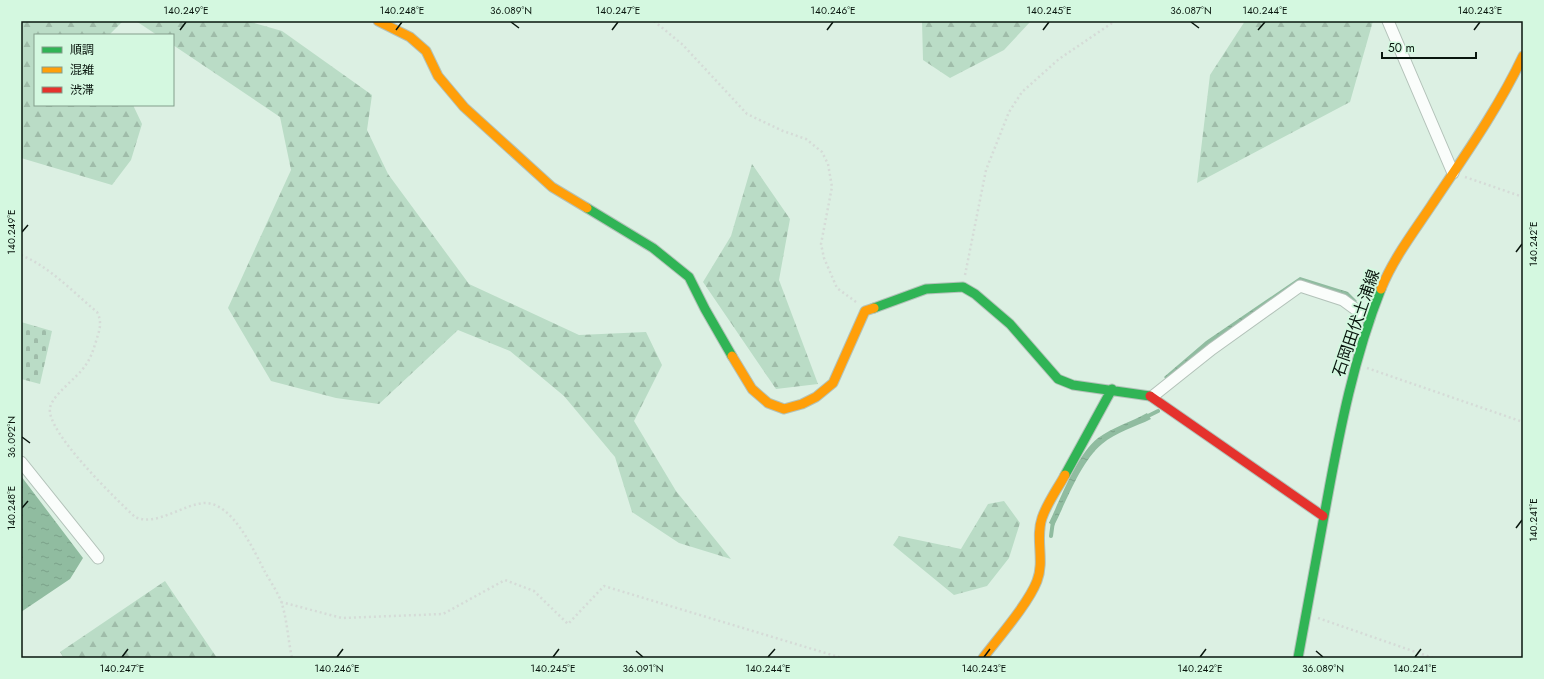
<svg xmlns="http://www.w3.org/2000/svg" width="1544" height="679" font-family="Jost,'Noto Sans JP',sans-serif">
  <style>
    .forest { fill: url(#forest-firs) }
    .cemetery { fill: url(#cemetery-stones) }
    .water { fill: url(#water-ripples) }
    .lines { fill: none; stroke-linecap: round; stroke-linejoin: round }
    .stream { stroke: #90bca0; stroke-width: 4 }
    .street-casing { stroke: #b3c2b9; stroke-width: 13 }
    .fast-casing { stroke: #b3c2b9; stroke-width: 11 }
    .slow-casing { stroke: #b3c2b9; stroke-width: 11 }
    .jam-casing { stroke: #b3c2b9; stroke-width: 11 }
    .path { stroke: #d5dbd7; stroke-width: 2.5; stroke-dasharray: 2 3; stroke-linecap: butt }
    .street { stroke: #fafdfb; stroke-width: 11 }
    .fast { stroke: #30b455; stroke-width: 9 }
    .slow { stroke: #ff9f0a; stroke-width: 9 }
    .jam { stroke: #e5322d; stroke-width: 9 }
    .ticks { fill: none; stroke: #09160e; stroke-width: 1.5 }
    .labels { text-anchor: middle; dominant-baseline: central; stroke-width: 4; stroke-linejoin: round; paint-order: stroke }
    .street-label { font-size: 16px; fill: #09160e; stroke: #d4f8e0 }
    .neatline { fill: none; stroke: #09160e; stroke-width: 1.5 }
    .ticks-label { font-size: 10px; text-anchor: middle; fill: #09160e }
  </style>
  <defs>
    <pattern id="forest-firs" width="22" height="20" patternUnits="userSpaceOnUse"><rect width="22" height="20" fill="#badcc6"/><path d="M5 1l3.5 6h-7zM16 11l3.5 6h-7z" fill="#9fbca9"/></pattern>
    <pattern id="cemetery-stones" width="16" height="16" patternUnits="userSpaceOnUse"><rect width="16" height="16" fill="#badcc6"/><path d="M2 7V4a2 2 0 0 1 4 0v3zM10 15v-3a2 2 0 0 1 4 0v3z" fill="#9fbca9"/></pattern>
    <pattern id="water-ripples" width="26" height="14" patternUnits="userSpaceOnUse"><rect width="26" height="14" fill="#90bca0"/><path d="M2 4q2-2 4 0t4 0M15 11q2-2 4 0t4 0" fill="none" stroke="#7ba189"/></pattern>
  </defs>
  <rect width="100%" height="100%" fill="#dcf0e3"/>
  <path class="forest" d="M21,21H123L109,35H35V105H133L142,124L131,160L112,185L21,158Z
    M136,21H247L282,31L372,95L367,130L388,174L469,284L579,335L646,332L662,365L634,421L676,491L731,559L679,543L632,512L615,457L564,396L510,351L458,330L379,404L336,398L271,381L228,308L291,170L280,117L173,45V35H157Z
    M922,21H1031L1004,50L950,78L923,60Z
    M1245,21H1373L1350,102L1197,183L1210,75Z
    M752,164L790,219L779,280L818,384L776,389L703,282L731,236Z
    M1004,501L1020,523L1009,558L987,586L954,595L893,545L899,536L961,549L988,504Z
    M165,581L217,658H64L60,652Z"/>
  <path class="cemetery" d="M21,322L52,331L40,384L21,379Z"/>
  <path class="water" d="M1300,277L1348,292L1357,301L1353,305L1300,283L1168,382L1164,377L1206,341Z
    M1147,413L1151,419C1135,427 1116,432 1102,444C1081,461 1066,502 1054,526L1049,523C1060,500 1077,454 1098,438C1113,427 1131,422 1147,413Z
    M21,476L83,558L70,579L21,612Z"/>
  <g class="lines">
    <path class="stream" d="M1146,417L1158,411
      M1051,536L1053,521"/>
    <defs>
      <path id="street" d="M1388,21L1453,173
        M1153,396L1212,349L1300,286L1343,300L1369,319
        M21,462L98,558"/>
      <path id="fast" d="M587,208L653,248L689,277L705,309L732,356
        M874,308L926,289L963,287L975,294L1010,324L1058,379L1073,385L1150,396
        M1065,475L1112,389
        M1298,658C1308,605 1317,553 1327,500C1340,429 1354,357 1381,289"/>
      <path id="slow" d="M378,21L410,37L426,51L438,76L464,107L552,187L587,208
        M1381,289C1393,259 1413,233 1431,206C1463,158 1498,109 1523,56
        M732,356L752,389L768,403L784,409L802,404L816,397L833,383L865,311L874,308
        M983,658C999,637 1028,604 1037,581C1045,561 1035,538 1042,518C1047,503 1058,488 1065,475"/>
      <path id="jam" d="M1150,396L1323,516"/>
    </defs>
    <use href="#street" class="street-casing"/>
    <use href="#fast" class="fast-casing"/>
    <use href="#slow" class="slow-casing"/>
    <use href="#jam" class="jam-casing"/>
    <path class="path" d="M654,21L683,45L747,114L783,131L806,139L822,152L828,164L832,187L821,244L824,258L837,288L856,302
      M1465,177L1523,197
      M21,255C50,267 73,292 97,312C102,321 100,329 97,338C94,348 91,358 85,366C77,378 52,395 50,408C46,432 117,500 135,517C156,527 183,504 205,503C233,503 254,551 265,572C270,581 277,591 281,601C287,618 288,640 292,658
      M965,275L986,170L1009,112L1022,92L1059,59L1115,21
      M1367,368L1523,422
      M281,602L342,618L443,614L505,580L534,591L568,624L604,586L842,658
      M1318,618L1433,658"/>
    <use href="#street" class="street"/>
    <use href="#fast" class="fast"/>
    <use href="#slow" class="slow"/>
    <use href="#jam" class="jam"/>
  </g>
  <path class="ticks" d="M511,22L519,28M1191,22L1199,28M180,30L186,22M396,30L402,22M612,30L618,22M827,30L833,22M1043,30L1049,22M1258,30L1265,22M1474,30L1480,22M22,232L28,225M1516,252L1522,244M22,437L30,443M22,508L28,501M1516,528L1522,520M636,651L643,657M1316,651L1323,657M122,657L128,649M337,657L343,649M553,657L559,649M768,657L775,649M984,657L990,649M1200,657L1206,649M1415,657L1421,649"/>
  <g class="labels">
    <g class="street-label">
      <text transform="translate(1356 323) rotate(-71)">石岡田伏土浦線</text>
    </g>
  </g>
  <rect width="1544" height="679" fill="none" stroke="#d4f8e0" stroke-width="44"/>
  <rect x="34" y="34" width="140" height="72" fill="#d4f8e0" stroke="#839e8c"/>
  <rect x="42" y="47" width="20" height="6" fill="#30b455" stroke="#839e8c"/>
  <text x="70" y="54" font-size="12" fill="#09160e">順調</text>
  <rect x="42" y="67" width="20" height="6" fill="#ff9f0a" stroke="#839e8c"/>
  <text x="70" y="74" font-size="12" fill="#09160e">混雑</text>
  <rect x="42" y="87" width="20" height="6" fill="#e5322d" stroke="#839e8c"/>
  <text x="70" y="94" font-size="12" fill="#09160e">渋滞</text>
  <path d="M1382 52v6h94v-6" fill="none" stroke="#09160e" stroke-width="2"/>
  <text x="1388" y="52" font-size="12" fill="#09160e" stroke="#d4f8e0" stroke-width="3" paint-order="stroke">50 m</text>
  <rect x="22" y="22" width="1500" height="635" class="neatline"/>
  <g class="ticks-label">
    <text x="186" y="14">140.249°E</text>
    <text x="402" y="14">140.248°E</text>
    <text x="511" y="14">36.089°N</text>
    <text x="618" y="14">140.247°E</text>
    <text x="833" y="14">140.246°E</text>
    <text x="1049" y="14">140.245°E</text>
    <text x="1191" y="14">36.087°N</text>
    <text x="1265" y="14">140.244°E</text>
    <text x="1480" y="14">140.243°E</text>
    <text transform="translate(11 232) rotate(-90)" y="4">140.249°E</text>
    <text transform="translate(1533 244) rotate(-90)" y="4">140.242°E</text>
    <text transform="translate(11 437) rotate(-90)" y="4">36.092°N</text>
    <text transform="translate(11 508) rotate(-90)" y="4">140.248°E</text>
    <text transform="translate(1533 520) rotate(-90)" y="4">140.241°E</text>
    <text x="122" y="672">140.247°E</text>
    <text x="337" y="672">140.246°E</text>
    <text x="553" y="672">140.245°E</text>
    <text x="643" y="672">36.091°N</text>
    <text x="768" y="672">140.244°E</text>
    <text x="984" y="672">140.243°E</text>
    <text x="1200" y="672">140.242°E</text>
    <text x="1323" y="672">36.089°N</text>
    <text x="1415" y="672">140.241°E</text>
  </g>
</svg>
